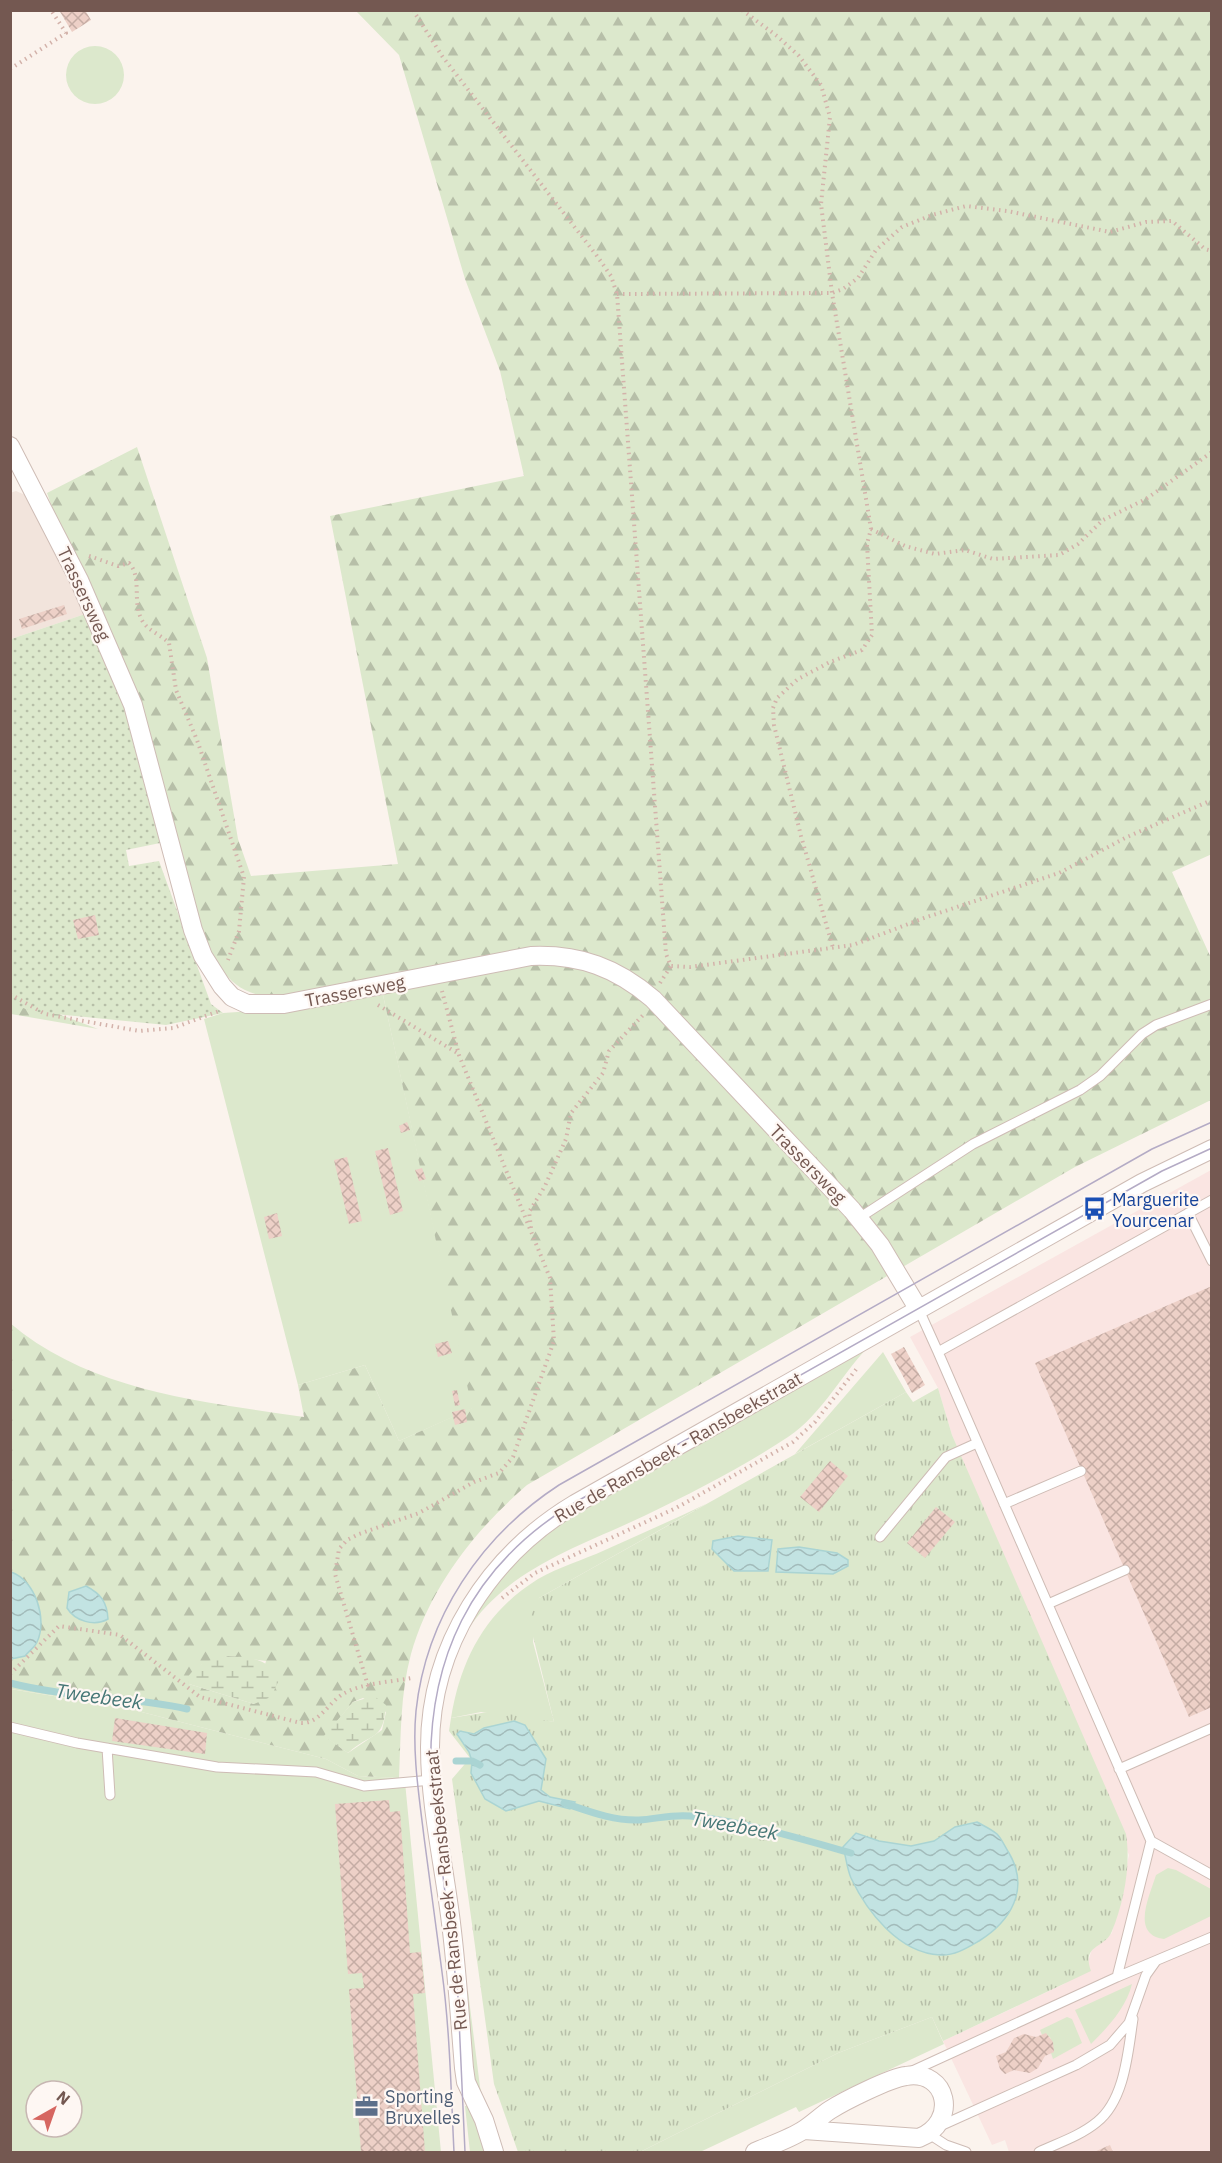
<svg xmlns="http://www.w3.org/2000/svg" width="1222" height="2163" font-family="'IBM Plex Sans',sans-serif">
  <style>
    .residential { fill: #f2e4dc }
    .commercial { fill: #fae5e2 }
    .grass { fill: #dce8cc; fill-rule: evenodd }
    .forest { fill: url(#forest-firs); fill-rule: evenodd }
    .wetland { fill: url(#wetland-marsh) }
    .park { fill: url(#park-tufts) }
    .garden { fill: url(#garden-dots) }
    .water { fill: url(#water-waves); stroke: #aad4d3; stroke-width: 1.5 }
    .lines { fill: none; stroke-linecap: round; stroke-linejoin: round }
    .stream { stroke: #aad4d3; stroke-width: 7 }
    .building { fill: url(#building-cross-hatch) }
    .lane-casing { stroke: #cebcb5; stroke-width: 11 }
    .street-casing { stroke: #cebcb5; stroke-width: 20 }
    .path { stroke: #d3b2aa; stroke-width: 4; stroke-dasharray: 1.5 4.5; stroke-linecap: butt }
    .lane { stroke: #fff; stroke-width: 9 }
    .street { stroke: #fff; stroke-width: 18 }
    .tram { stroke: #b4abc5; stroke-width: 1.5 }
    .labels { text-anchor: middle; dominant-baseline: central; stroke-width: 4.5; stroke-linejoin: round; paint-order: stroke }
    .street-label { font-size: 18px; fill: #745851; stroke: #fef7f3 }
    .transit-label { font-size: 18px; fill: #164399; stroke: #fef7f3; text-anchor: start }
    .service-label { font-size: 18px; fill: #4e5e75; stroke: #fef7f3; text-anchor: start }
    .water-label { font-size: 20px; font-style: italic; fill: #467776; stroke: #fef7f3 }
  </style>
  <defs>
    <pattern id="forest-firs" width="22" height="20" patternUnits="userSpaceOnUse" patternTransform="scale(1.5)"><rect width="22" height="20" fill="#dce8cc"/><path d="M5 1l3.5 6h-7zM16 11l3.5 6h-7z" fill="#b7bfa8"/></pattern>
    <pattern id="wetland-marsh" width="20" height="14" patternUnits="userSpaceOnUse" patternTransform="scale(1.5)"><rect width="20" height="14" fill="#dce8cc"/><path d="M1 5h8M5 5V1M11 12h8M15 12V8" fill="none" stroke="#b7bfa8"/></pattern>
    <pattern id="park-tufts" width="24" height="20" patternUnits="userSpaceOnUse" patternTransform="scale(1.5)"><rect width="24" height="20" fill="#dce8cc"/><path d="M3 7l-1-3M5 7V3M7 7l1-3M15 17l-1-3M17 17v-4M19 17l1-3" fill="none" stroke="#b7bfa8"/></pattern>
    <pattern id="garden-dots" width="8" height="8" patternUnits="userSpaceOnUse" patternTransform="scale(1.5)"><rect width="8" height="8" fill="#dce8cc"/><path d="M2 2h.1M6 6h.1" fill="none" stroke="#b7bfa8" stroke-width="1.8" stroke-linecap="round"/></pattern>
    <pattern id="water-waves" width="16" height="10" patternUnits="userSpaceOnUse" patternTransform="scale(1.5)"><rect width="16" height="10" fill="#c2e3e2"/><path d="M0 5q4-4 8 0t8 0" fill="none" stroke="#a2bbba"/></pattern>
    <pattern id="building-cross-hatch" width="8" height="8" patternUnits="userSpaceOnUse" patternTransform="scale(1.5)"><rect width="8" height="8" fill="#edd0c7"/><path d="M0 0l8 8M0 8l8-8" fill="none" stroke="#c5aca4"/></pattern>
  </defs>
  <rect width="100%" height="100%" fill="#fbf3ed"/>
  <path class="residential" d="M16,491L30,497L88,613L11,639L10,493Z"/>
  <path class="commercial" d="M1211,1170V2152H1009L1005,2140L992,2145L943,2041L1064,1984L1088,1962L1092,1949L1112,1933L1129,1855L952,1435L938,1388L910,1337Z"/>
  <path class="grass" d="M66 75a29 29 0 1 1 58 0a29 29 0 1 1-58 0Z
    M383,995L473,1408L399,1441L365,1365L298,1385L204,1019L223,1013L279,1009Z
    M873,1342C843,1371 823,1414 788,1437C743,1467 692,1493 644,1516C579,1547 508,1568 467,1631L495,1580L565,1517Z
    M883,1352L906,1392L795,1454Z
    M706,1504L539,1598L533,1642L554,1722L481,1712L451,1718C461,1659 485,1612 538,1579C559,1567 583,1560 605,1550C639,1535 672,1520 706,1504Z
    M10,1689L122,1707L326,1759L358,1776L399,1778L405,1782L441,2152H11ZM36,2091H72V2127H36Z
    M1168,1868L1176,1870L1211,1889V1916L1164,1939C1130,1935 1150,1895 1156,1875Z
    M1132,1984C1126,2008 1108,2027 1091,2044L1075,2010Z
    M464,1991H468L480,2087L485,2106L473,2084Z
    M932,2017L944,2044L799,2112L796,2107L700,2152H640L838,2053Z
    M1067,2017L1072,2019L1082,2043L1053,2059L1051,2053L1054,2051L1050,2037L1042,2035L1040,2030Z
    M465,2106H469L472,2110L486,2152H470Z"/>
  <path class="forest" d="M356,11H1211L1212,854L1172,872L1211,958V1100L1075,1167L527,1485C475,1530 430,1587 411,1654C400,1694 401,1737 399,1778L358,1776L326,1759L122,1707L11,1689V1659L25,1656L39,1606C32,1591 27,1577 11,1572L10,1323C91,1392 204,1402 304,1417L298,1385L365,1365L399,1441L472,1408L383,995C344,996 279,1007 245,990C220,977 208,948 196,924L47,493L137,447L207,658L238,839L251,876L398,864L330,516L524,476L500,371L465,279L399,55ZM69,1592L105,1602V1610L67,1608ZM228,1656L266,1661L254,1704L189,1684L201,1665ZM363,1698L386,1712L382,1730L348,1753L325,1736L353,1702Z
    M11,996L98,1029L11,1014Z"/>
  <path class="wetland" d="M228,1656C250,1657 271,1659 279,1680L271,1697L254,1704L189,1684L188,1677C197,1663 213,1659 228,1656Z
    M374,1696L386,1705C383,1743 372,1731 348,1753L324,1736L353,1702Z"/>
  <path class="park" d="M938,1388L952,1435L1126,1834C1131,1865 1124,1902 1112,1931C1105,1949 1081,1944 1091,1971L943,2041L932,2017L838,2053L640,2152H518L494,2084L452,1779L470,1758L449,1731L451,1718L494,1711L554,1722L530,1624L532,1610L539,1598L906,1392L913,1402Z"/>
  <path class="garden" d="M88,613L131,715L165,842L126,850L129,866L159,861L211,1004L223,1013L166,1025L35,1012L11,1004V639Z"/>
  <path class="water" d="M738,1536L772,1540L768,1571H734L712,1549L713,1541Z
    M799,1547L837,1553L848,1560V1566L833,1574L776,1572L778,1549Z
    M11,1572C35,1580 48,1619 37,1642C35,1647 28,1652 25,1656L11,1659Z
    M86,1586C101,1594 107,1602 108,1619C94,1627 75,1621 67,1608L69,1592Z
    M514,1721L525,1725L546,1759L541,1790L550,1797L575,1802L570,1809L539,1801L506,1811L485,1799L471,1773L472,1761L469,1752L457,1734L460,1731L474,1734L484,1728Z
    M977,1822C984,1826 991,1829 997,1834C1002,1839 1005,1847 1009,1853C1030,1889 1011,1921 979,1941C967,1948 954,1956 940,1955C899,1953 867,1912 851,1878C847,1869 846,1857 843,1847L856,1833L879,1841L911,1846L934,1841L955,1827Z"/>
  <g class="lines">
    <path class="stream" d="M10,1683C68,1698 128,1696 187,1709
      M456,1761H472L480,1765
      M564,1803C588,1811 613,1821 639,1820C656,1819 673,1814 690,1816C746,1822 798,1838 851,1853"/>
  </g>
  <path class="building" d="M59,10H85L91,20L72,32Z
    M64,605L67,614L22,629L19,619Z
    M95,915L99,935L78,939L73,920Z
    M407,1122L410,1130L401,1133L399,1126Z
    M388,1148L403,1211L390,1215L375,1151Z
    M347,1157L362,1221L349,1224L334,1160Z
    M422,1168L426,1179L419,1181L415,1170Z
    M277,1213L282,1236L269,1239L264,1217Z
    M1212,1286V1707L1189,1717L1035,1363Z
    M448,1341L452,1353L438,1357L435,1344Z
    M904,1347L925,1385L912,1393L891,1354Z
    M457,1390L460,1405L455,1406L452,1391Z
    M465,1409L467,1422L455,1425L452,1412Z
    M830,1461L848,1476L819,1512L800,1497Z
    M936,1507L955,1522L925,1558L907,1543Z
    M115,1718L207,1733L205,1754L112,1741Z
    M389,1800L390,1812L400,1811L410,1953L421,1952L425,1993L413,1994L425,2152H361L349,1989L364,1988L362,1973L348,1974L335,1804Z
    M1046,2033L1053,2042L1054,2052L1045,2056L1038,2068L1030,2073L1014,2070L1005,2074L1000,2069L996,2056L1006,2052L1014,2038L1024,2034L1036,2037Z
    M1110,2145L1113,2152H1094Z"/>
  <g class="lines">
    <defs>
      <path id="lane" d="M1212,1200L938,1352L1151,1841L1212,1875
        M1188,1213L1212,1261
        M859,1218L973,1144L1080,1090L1100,1076L1142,1034L1156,1025L1212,1004
        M919,1310L938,1352
        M1004,1504L1081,1471
        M880,1537L946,1457L977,1443
        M1048,1604L1125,1570
        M10,1727L77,1743L217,1767L316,1772L364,1786L432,1780
        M107,1748L110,1795
        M1119,1769L1212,1728
        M1117,1977L1151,1841
        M910,2072L1117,1977L1212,1937
        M938,2127L1076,2065L1110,2045L1129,2023L1146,1975L1156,1961
        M929,2134L946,2145L966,2152
        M1039,2152C1058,2143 1080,2136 1097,2122C1125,2100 1128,2051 1133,2019"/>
      <path id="street" d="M10,446L79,580L133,705L193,930L203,956L222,986L232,997L247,1004H284L531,956C580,954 617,968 653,999L852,1210L880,1245L919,1310
        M494,2152L484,2120L466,2082L464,2068C460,2020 457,1971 451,1923C444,1865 430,1806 430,1747C430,1645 490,1555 575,1504L1142,1183L1212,1149
        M755,2152C771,2145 790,2139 805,2129C814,2123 821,2116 830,2110C844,2101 890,2078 906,2076C948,2069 959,2122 919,2138L804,2130"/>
    </defs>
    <use href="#lane" class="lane-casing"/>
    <use href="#street" class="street-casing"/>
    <path class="path" d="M413,10L442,56L597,256L611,276L617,294L666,954L671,966L690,967L853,945L924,918L1059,873L1127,837L1212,800
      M742,10L777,36L799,56L821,85L830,117L821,204L832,293L871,529L867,544L872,635L862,650L830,662L798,679L777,698L773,708L774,725L801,836L833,948
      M10,69L66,33L51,10
      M617,294L832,293L843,289L858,278L876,250L902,227L932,215L966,206L1007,211L1110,232L1146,222L1172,221L1205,249L1212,251
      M871,529L905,546L935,554L965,550L993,559L1059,555L1078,544L1103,520L1146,499L1212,452
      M89,556L118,566L129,563C143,578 131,603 143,622C149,631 161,635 169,643L176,690L197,740L244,877L239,931L228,960
      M660,983L671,966
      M10,994L45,1014L139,1031L173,1028L219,1011V1009
      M378,1005L459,1054
      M531,1228L529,1212L545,1186L566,1139L571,1113L603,1073L609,1051L644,1014
      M502,1598L535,1573L676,1508L793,1442L815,1422L858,1367
      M10,1674L59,1626L120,1635L200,1697L301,1723C319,1724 329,1702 343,1694C362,1683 390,1682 412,1678
      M368,1686L335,1574L339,1549L347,1540L359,1534L419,1513L474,1482L499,1473L513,1457L554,1341L550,1278L459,1055L442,991"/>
    <use href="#lane" class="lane"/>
    <use href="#street" class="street"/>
    <path class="tram" d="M454,2152C451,2092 450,2031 442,1972C436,1927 430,1882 424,1837C419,1795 412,1753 416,1711C426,1617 481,1536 559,1485L1152,1149L1212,1122
      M465,2152L458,1997L431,1780C426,1660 470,1567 574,1503L1162,1171L1212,1148"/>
  </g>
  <defs>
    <symbol id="bus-bare" viewBox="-9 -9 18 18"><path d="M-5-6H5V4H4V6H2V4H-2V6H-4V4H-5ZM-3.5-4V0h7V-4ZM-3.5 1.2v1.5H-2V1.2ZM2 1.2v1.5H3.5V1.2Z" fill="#1a4fb4" stroke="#fef7f3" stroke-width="2.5" paint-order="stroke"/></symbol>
    <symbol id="office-bare" viewBox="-9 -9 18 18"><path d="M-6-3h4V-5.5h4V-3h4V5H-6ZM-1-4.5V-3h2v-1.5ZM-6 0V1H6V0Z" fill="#5c6f8a" stroke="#fef7f3" stroke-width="2.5" paint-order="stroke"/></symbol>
  </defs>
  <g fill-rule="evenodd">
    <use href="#bus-bare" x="1078" y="1192" width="33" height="33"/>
    <use href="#office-bare" x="350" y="2090" width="33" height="33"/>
  </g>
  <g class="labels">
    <g class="street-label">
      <text transform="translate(84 594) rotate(65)">Trassersweg</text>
      <text transform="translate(355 991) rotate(-11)">Trassersweg</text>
      <text transform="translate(808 1164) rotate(46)">Trassersweg</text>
      <text transform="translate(678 1447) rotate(-30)">Rue de Ransbeek - Ransbeekstraat</text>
      <text transform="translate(446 1890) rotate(-96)">Rue de Ransbeek - Ransbeekstraat</text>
    </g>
    <g class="transit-label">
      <text x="1112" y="1199">Marguerite<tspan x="1112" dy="21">Yourcenar</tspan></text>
    </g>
    <g class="service-label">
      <text x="385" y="2096">Sporting<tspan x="385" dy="21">Bruxelles</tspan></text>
    </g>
    <g class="water-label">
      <text transform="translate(99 1696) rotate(8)">Tweebeek</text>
      <text transform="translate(735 1825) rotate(10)">Tweebeek</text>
    </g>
  </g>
  <rect width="1222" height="2163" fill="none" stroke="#745851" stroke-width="24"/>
  <g transform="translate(54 2109) rotate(40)"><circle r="28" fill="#fef7f3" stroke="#c7b7b2" stroke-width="1.5"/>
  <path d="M0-4.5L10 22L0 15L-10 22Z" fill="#d66660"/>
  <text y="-9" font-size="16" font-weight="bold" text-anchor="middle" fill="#745851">N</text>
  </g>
</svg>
